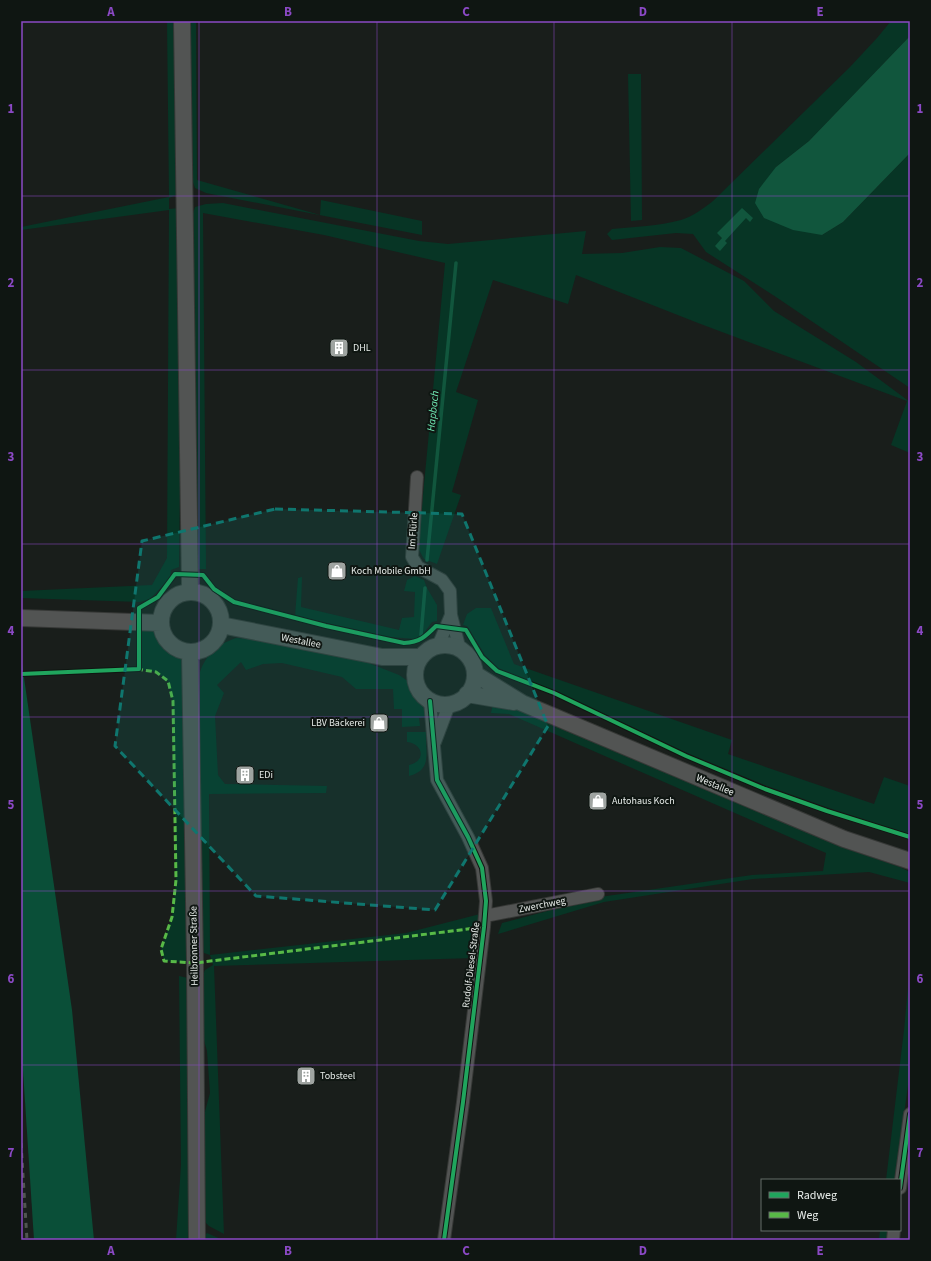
<svg xmlns="http://www.w3.org/2000/svg" width="931" height="1261" font-family="'Source Sans 3',sans-serif">
  <style>
    .green { fill: #073525 }
    .forest { fill: #0a4f38 }
    .water { fill: #11563d }
    .lines { fill: none; stroke-linecap: round; stroke-linejoin: round }
    .stream { stroke: #11563d; stroke-width: 3.5 }
    .street-casing { stroke: #363836; stroke-width: 14 }
    .secondary-casing { stroke: #363836; stroke-width: 18 }
    .street { stroke: #525453; stroke-width: 12 }
    .secondary { stroke: #525453; stroke-width: 16 }
    .rail { stroke: #515552; stroke-width: 3; stroke-dasharray: 5 5; stroke-linecap: butt }
    .quiet { stroke: #58b947; stroke-width: 3; stroke-dasharray: 6 3; stroke-linecap: butt }
    .cycleway-casing { stroke: #0f1612; stroke-width: 6 }
    .cycleway { stroke: #20a55d; stroke-width: 4 }
    .marked { fill: #0f766e; fill-opacity: 0.2; stroke: #0f766e; stroke-width: 3; stroke-dasharray: 8 5; stroke-linejoin: round }
    .grid { fill: none; stroke: #8b49c5; stroke-width: 1; stroke-opacity: 0.55 }
    .labels { text-anchor: middle; dominant-baseline: central; stroke-width: 4; stroke-linejoin: round; paint-order: stroke }
    .poi-label { font-size: 10px; fill: #e7ece9; stroke: #0f1612; text-anchor: start }
    .street-label { font-size: 10px; fill: #e7ece9; stroke: #0f1612 }
    .water-label { font-size: 11px; font-style: italic; fill: #72eeb8; stroke: #0f1612 }
    .neatline { fill: none; stroke: #8b49c5; stroke-width: 1.5 }
    .grid-label { font-size: 13px; text-anchor: middle; font-weight: bold; fill: #8b49c5 }
  </style>
  <rect width="100%" height="100%" fill="#191e1b"/>
  <path class="green" d="M167,21H177L179,194L169,198V209L179,208L181,399L179,567L171,570L170,578L150,599L140,602L21,598V591L152,585L167,558L169,210L21,230V227L169,197Z
    M188,21H196L197,180L320,215L321,200L422,221V235L206,193L195,188L190,174Z
    M891,21H910V36L809,141L776,167L822,235L843,222L910,153V388L776,297L706,252L693,234L676,233L612,240L607,234L612,229C635,227 658,226 681,220C692,217 704,208 713,201L850,67L877,38Z
    M628,74H641L642,220L631,221Z
    M223,203L419,241L448,244L586,231L582,254L622,253L660,247L681,248L744,281L774,311L856,362L910,402V453L891,445L907,401L698,323L576,275L568,304L493,280L456,392L478,400L452,492L461,495L437,564L424,559L418,548L445,263L324,235L203,213L206,569H198L193,413L191,219L195,207L206,204Z
    M415,576L424,580L427,588L437,605V621L432,622L423,634L416,639L389,637L295,616L298,578L302,577L301,607L399,630L402,618L414,617L415,592L404,591L407,580Z
    M476,608H491L514,664L732,740L728,754L874,804L884,777L910,786V834L829,808L767,786L687,753L558,692L498,668L485,655L467,626L463,625L467,614Z
    M139,622L161,623C165,642 172,648 190,652L195,963L164,961L161,949L172,917L176,880L173,701L168,681L156,672L139,669Z
    M236,638L254,639L366,662L399,675L409,682L414,696L422,704L427,717L419,718L420,726L402,727V709H394L393,689H356L342,677L282,663L263,664L246,670L241,662L217,685L224,693L215,716L218,775L225,784L327,786L326,793L209,794L210,955L406,933L480,914L474,958L214,966L224,1234L209,1226L203,1220V1119L210,1093L207,1051L201,1030V979L205,970L213,965L210,955L204,953L199,945L200,672C207,653 217,645 236,638Z
    M493,704L525,711L839,846L900,867L910,872V883L869,872L753,879L604,902L498,934L502,923L600,897L752,875L823,871L826,853L509,714L491,713Z
    M407,732H426C425,752 433,770 409,776V765C426,761 424,744 407,742Z
    M910,966V1071L895,1180H886L904,1030Z
    M179,976L188,978L191,1240H176L181,1165Z
    M880,1230H889L887,1240H879Z
    M207,1233L223,1240H202V1238Z"/>
  <path class="forest" d="M21,657L72,1010L94,1240H34L21,1040Z"/>
  <path class="water" d="M910,36V153L843,222L822,235L793,230L764,218L755,203L759,189L776,167L809,141Z
    M742,208L753,218L750,222L746,218L725,241L727,243L720,251L715,246L722,238L717,233Z"/>
  <g class="lines">
    <path class="stream" d="M427,560L456,263
      M421,635L425,588"/>
    <defs>
      <path id="street" d="M417,477L412,557L418,567L442,580L450,591L451,615L460,650
        M438,646L451,615
        M430,701L437,780L468,837L482,868L486,901L484,927L463,1102L444,1240
        M435,742L449,705
        M485,916L598,894
        M900,1188L910,1114
        M893,1240L894,1230"/>
      <path id="secondary" d="M182,21L190,592
        M161 622a30 30 0 1 1 60 0a30 30 0 1 1-60 0Z
        M21,618L161,623
        M221,625L382,657H421
        M415 675a30 30 0 1 1 60 0a30 30 0 1 1-60 0Z
        M190,652L195,963L197,1240
        M475,674L522,703L844,839L910,861
        M467,694L514,702"/>
    </defs>
    <use href="#street" class="street-casing"/>
    <use href="#secondary" class="secondary-casing"/>
    <use href="#street" class="street"/>
    <use href="#secondary" class="secondary"/>
    <path class="rail" d="M21,1143L27,1240"/>
    <path class="quiet" d="M137,669L156,672L168,681L173,701L176,880L172,917L161,949L164,961L195,963L484,927"/>
    <defs>
      <path id="cycleway" d="M21,674L139,669V608L158,597L175,574L203,575L214,589L234,602L326,626L404,643C420,642 425,637 436,626L466,630L482,657L497,671L554,693L686,756L765,789L827,811L910,837
        M430,701L437,780L468,837L482,868L486,901L484,927L463,1102L444,1240
        M900,1188L910,1114"/>
    </defs>
    <use href="#cycleway" class="cycleway-casing"/>
    <use href="#cycleway" class="cycleway"/>
  </g>
  <path class="marked" d="M275,509L462,514L548,726L435,910L256,896L115,746L142,541Z"/>
  <path class="grid" d="M199,21V1240M377,21V1240M554,21V1240M732,21V1240M21,196H910M21,370H910M21,544H910M21,717H910M21,891H910M21,1065H910"/>
  <defs>
    <symbol id="building-square" viewBox="-11 -11 22 22"><rect x="-9" y="-9" width="18" height="18" rx="4" fill="#9fa4a1" stroke="#0f1612"/><path d="M-4-6H4V6H1V3H-1V6H-4ZM-2.5-4.3h1.7v1.8h-1.7ZM.8-4.3h1.7v1.8H.8ZM-2.5-1h1.7V.8h-1.7ZM.8-1h1.7V.8H.8Z" fill="#fff"/></symbol>
    <symbol id="shop-square" viewBox="-11 -11 22 22"><rect x="-9" y="-9" width="18" height="18" rx="4" fill="#9fa4a1" stroke="#0f1612"/><path d="M-5-2.5h2.3a2.7 3.5 0 0 1 5.4 0H5L5.5 6h-11ZM-1.5-2.5h3a1.5 2.3 0 0 0-3 0Z" fill="#fff"/></symbol>
  </defs>
  <g fill-rule="evenodd">
    <use href="#building-square" x="328" y="337" width="22" height="22"/>
    <use href="#shop-square" x="326" y="560" width="22" height="22"/>
    <use href="#shop-square" x="368" y="712" width="22" height="22"/>
    <use href="#building-square" x="234" y="764" width="22" height="22"/>
    <use href="#shop-square" x="587" y="790" width="22" height="22"/>
    <use href="#building-square" x="295" y="1065" width="22" height="22"/>
  </g>
  <g class="labels">
    <g class="poi-label">
      <text x="353" y="348">DHL</text>
      <text x="351" y="571">Koch Mobile GmbH</text>
      <text x="365" y="723" text-anchor="end">LBV Bäckerei</text>
      <text x="259" y="775">EDi</text>
      <text x="612" y="801">Autohaus Koch</text>
      <text x="320" y="1076">Tobsteel</text>
    </g>
    <g class="street-label">
      <text transform="translate(413 531) rotate(-86)">Im Flürle</text>
      <text transform="translate(301 641) rotate(11)">Westallee</text>
      <text transform="translate(715 785) rotate(23)">Westallee</text>
      <text transform="translate(542 905) rotate(-11)">Zwerchweg</text>
      <text transform="translate(194 946) rotate(-91)">Heilbronner Straße</text>
      <text transform="translate(471 965) rotate(-83)">Rudolf-Diesel-Straße</text>
    </g>
    <g class="water-label">
      <text transform="translate(433 411) rotate(-84)">Hapbach</text>
    </g>
  </g>
  <rect width="931" height="1261" fill="none" stroke="#0f1612" stroke-width="44"/>
  <rect x="761" y="1179" width="140" height="52" fill="#0f1612" stroke="#656c68"/>
  <rect x="769" y="1192" width="20" height="6" fill="#20a55d" stroke="#656c68"/>
  <text x="797" y="1199" font-size="12" fill="#e7ece9">Radweg</text>
  <rect x="769" y="1212" width="20" height="6" fill="#58b947" stroke="#656c68"/>
  <text x="797" y="1219" font-size="12" fill="#e7ece9">Weg</text>
  <rect x="22" y="22" width="887" height="1217" class="neatline"/>
  <g class="grid-label">
    <text x="111" y="16">A</text>
    <text x="288" y="16">B</text>
    <text x="466" y="16">C</text>
    <text x="643" y="16">D</text>
    <text x="820" y="16">E</text>
    <text x="11" y="113">1</text>
    <text x="920" y="113">1</text>
    <text x="11" y="287">2</text>
    <text x="920" y="287">2</text>
    <text x="11" y="461">3</text>
    <text x="920" y="461">3</text>
    <text x="11" y="635">4</text>
    <text x="920" y="635">4</text>
    <text x="11" y="809">5</text>
    <text x="920" y="809">5</text>
    <text x="11" y="983">6</text>
    <text x="920" y="983">6</text>
    <text x="11" y="1157">7</text>
    <text x="920" y="1157">7</text>
    <text x="111" y="1255">A</text>
    <text x="288" y="1255">B</text>
    <text x="466" y="1255">C</text>
    <text x="643" y="1255">D</text>
    <text x="820" y="1255">E</text>
  </g>
</svg>
